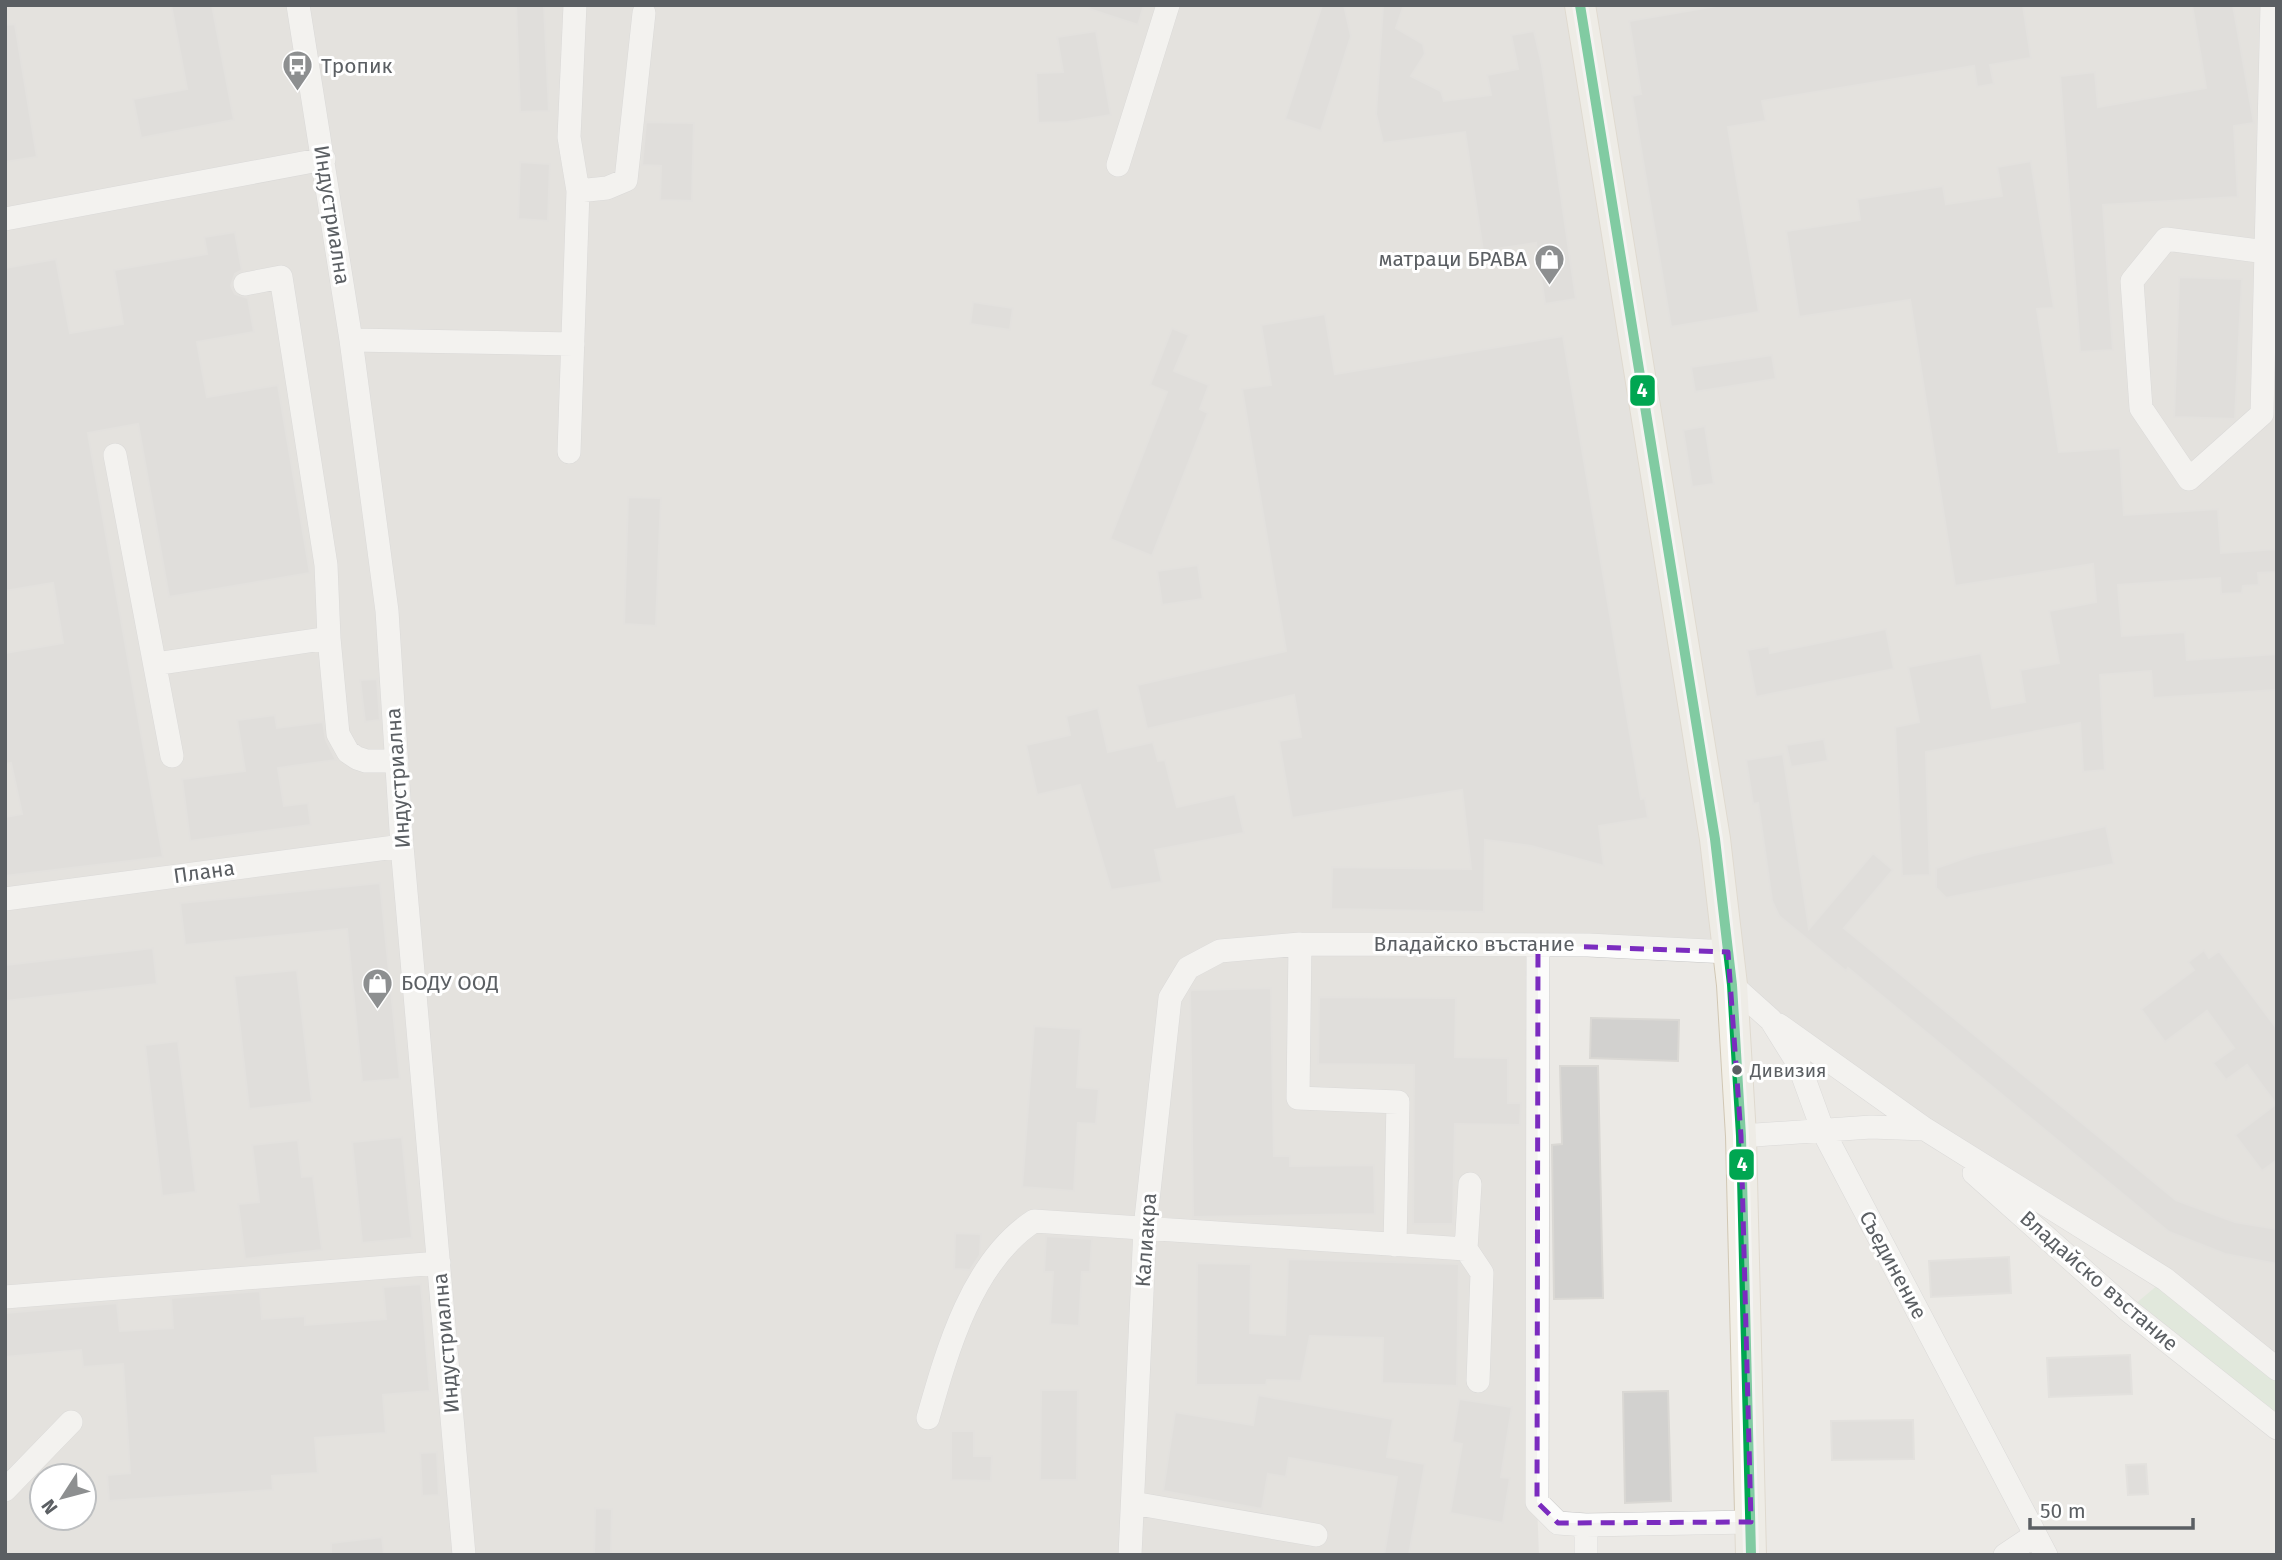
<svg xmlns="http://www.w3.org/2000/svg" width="2282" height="1560" font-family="'Fira Sans',sans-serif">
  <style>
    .industrial { fill: #dcdad6; fill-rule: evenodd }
    .green { fill: #d5e6d1 }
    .building { fill: #d2d1cf; stroke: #dad8d4; stroke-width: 2 }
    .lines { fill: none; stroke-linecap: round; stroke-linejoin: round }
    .minor-casing { stroke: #c6c6c6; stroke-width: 24 }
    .major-casing { stroke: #d1c7b4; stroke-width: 32 }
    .minor { stroke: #fcfcfb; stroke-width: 23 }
    .major { stroke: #f2efe7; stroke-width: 30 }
    .bus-1-casing { stroke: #fff; stroke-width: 16 }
    .bus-1 { stroke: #00a651; stroke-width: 10 }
    .marked { fill: none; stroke: #7b2cbf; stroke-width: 5; stroke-dasharray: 14 9; stroke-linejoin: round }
    .bus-dot { fill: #5b5f63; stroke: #fff; stroke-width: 2.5 }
    .labels { text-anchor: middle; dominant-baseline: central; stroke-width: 6; stroke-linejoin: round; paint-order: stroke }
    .bus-label { font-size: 19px; fill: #5b5f63; stroke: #fff; text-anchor: start }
    .poi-label { font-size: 21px; fill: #5b5f63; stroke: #fff; text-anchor: start }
    .street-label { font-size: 21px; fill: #5b5f63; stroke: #fff }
    .line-badge { stroke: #fff; stroke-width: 2.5 }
    .badge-label { font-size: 19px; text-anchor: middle; font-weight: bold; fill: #fff }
  </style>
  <rect width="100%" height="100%" fill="#ebe9e5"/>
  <path class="industrial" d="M5,5H2277V1369L1732,985L1728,952L1538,945L1537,1502L1539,1555H5ZM42,1476H84V1518H42Z"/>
  <path class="green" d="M2165,1279L2277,1369V1428L2128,1310Z"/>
  <path class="building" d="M171,5H212L234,120L141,138L133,99L187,89Z
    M516,5H544L549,111L520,112Z
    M1090,5H1144L1138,25L1089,9Z
    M1322,5H1344L1351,36L1321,131L1285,119Z
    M1383,5H1404L1396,28L1423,44L1425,54L1411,76L1441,91L1444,101L1491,95L1487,75L1518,69L1511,35L1534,31L1542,65L1576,299L1545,304L1536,243L1483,251L1465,132L1383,143L1376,114Z
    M1722,5H2023L2031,58L1990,65L1994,84L1977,87L1974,66L1762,101L1766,121L1728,127L1759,312L1671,327L1632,96L1641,94L1629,21Z
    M2192,5H2233L2254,123L2234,126L2238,197L2103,205L2113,350L2080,352L2060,76L2095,72L2098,107L2206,88Z
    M15,24L37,157L5,162V25Z
    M1096,31L1111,115L1068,122L1038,123L1036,73L1063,72L1057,37Z
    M646,122L694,123L692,201L660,200L661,166L642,165Z
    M2031,161L2054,308L2037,309L2059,452L2120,448L2124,515L2218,509L2221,553L2277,549V572L2258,573L2259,585L2243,586L2242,593L2221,594L2220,578L2118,585L2122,636L2185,632L2187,660L2277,654V690L2153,698L2151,671L2100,675L2105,770L2083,772L2080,723L1926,752L1930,875L1902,876L1895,727L1919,722L1908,667L1981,653L1992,708L2025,702L2020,670L2059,663L2049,611L2096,602L2093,564L1955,586L1910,300L1799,317L1786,231L1860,220L1857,199L1943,186L1946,204L2002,196L1997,167Z
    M520,162L550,164L548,221L518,219Z
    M235,232L242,270L235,274L231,286L235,294L248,298L254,332L197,342L207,397L278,385L310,573L169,597L138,424L88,433L163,857L5,876V817L22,814L11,763L5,764V653L63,643L53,583L5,591V268L56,259L70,333L123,324L114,270L207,254L204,237Z
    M2179,277L2242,279L2235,419L2174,417Z
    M973,302L1013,308L1010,330L970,324Z
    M1325,314L1335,374L1563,336L1641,799L1645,798L1648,818L1599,826L1604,866L1531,846L1485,840L1484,912L1331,909L1332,867L1471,869L1462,790L1292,818L1279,741L1301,737L1294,695L1147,729L1137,685L1286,651L1242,389L1271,385L1261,325Z
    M1172,328L1189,335L1174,371L1209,385L1200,409L1208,413L1152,556L1110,539L1167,392L1150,385Z
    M1772,355L1776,379L1695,392L1691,367Z
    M1705,426L1714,484L1692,487L1683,430Z
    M628,497L661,498L656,626L624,624Z
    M1198,565L1203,599L1162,605L1157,571Z
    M1886,629L1894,669L1756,697L1747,650L1769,646L1770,653Z
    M377,679L380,720L365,722L360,680Z
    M1098,708L1108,752L1153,742L1158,761L1165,760L1177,807L1235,794L1244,833L1155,850L1162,882L1111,890L1080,785L1037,795L1026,745L1070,735L1066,716Z
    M275,715L277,728L323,722L326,740L336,760L278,768L284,806L308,803L311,825L190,841L182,779L245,771L237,720Z
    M1824,739L1828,761L1791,767L1786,745Z
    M1783,754L1809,929L1873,853L1893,870L1844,928L2176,1200L2235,1222L2277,1229V1264L2225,1254L2169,1232L1848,968L1846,971L1779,916L1772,901L1758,803L1753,804L1746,760Z
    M2106,826L2114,864L1946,898L1936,888V868L1974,855Z
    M380,883L400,1079L362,1082L347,929L185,945L180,903Z
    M153,948L157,984L5,1001V965Z
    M2204,950L2209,958L2219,951L2277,1029V1160L2262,1171L2235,1135L2276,1104L2247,1065L2226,1080L2213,1063L2234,1048L2207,1011L2165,1042L2141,1009L2194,970L2188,962Z
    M297,970L312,1102L249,1109L234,976Z
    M1271,988L1274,1156H1290V1166L1374,1165L1375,1214L1193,1217L1190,992L1191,990Z
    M1319,997L1456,998L1455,1057L1508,1058V1103H1521L1520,1125L1455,1124L1453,1224H1413L1414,1065L1318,1064Z
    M1591,1018L1679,1020L1678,1061L1590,1058Z
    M1034,1026L1081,1029L1077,1087L1099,1089L1096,1124L1078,1123L1074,1191L1022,1187Z
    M178,1041L196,1192L162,1196L145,1045Z
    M1560,1066H1598L1603,1298L1554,1299L1552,1145L1562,1144Z
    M402,1137L412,1238L362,1243L352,1142Z
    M298,1140L302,1177L313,1176L322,1250L245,1259L238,1204L259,1202L252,1145Z
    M955,1233L981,1234L980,1255L970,1270L954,1269Z
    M1046,1236L1092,1239L1090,1272H1082L1079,1326L1050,1324L1053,1272H1044Z
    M2009,1257L2011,1293L1931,1297L1929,1261Z
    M1288,1259L1459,1264L1457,1386L1382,1383L1383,1338L1310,1336L1301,1381L1267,1380L1266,1385H1196L1197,1263L1251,1264L1250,1333L1285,1335Z
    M421,1284L430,1391L383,1395L386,1433L315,1438L318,1473L272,1476L273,1490L109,1501L107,1475L130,1473L123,1364L83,1367L81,1350L5,1357V1313L117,1303L120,1331L173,1328L171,1298L260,1291L262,1319L305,1316V1325L386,1319L383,1287Z
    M2130,1355L2132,1394L2049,1397L2047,1358Z
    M1041,1390H1078L1077,1480H1040Z
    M1668,1391L1671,1501L1625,1503L1623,1392Z
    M1258,1395L1393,1419L1387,1457L1425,1464L1409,1555H1384L1397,1477L1289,1458L1286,1477L1268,1474L1262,1509L1163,1491L1175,1412L1253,1425Z
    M1459,1399L1512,1407L1501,1477L1510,1478L1503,1523L1450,1513L1462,1444L1452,1442Z
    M1913,1420L1914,1459L1832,1460L1831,1421Z
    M951,1431H974V1456H992L991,1481L951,1480Z
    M437,1452L439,1495L422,1496L420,1453Z
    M2146,1464L2148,1494L2128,1495L2126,1465Z
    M595,1508L612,1509L611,1555H594Z
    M382,1537L384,1555H331V1543Z"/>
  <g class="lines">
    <defs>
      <path id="minor" d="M298,5L351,340L387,611L402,846L464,1555
        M1118,165L1168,5
        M578,191L607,188L626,180L644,13
        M5,219L324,159
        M2266,252L2166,239L2132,281L2141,408L2189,479L2262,414L2272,5
        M245,284L281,277L326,565L329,638L338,734L348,752L357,758L366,761H397
        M351,340L573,344
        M569,452L578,191L569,137L575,5
        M115,455L172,756
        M155,664L329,638
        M5,899L402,846
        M1300,944L1298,1098L1398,1102L1395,1245
        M1538,945L1537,1502L1558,1523L1586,1525L1751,1522
        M1732,985L1771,1020L1799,1065L1823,1131L2046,1555
        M1779,1025L1925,1129L2165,1279L2277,1369
        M1741,1136L1871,1127L1925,1129
        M1974,1173L2128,1310L2277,1428
        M1470,1184L1466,1249L1482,1273L1478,1381
        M5,1297L439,1263
        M928,1418C947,1351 972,1261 1034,1221L1466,1249
        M5,1490L71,1422
        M1133,1503L1316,1535
        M1586,1525V1555
        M1130,1555L1145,1228L1170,998L1188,968L1220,951L1300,944L1588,945L1728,952
        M2005,1555L2035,1535"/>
      <path id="major" d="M1580,5L1715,839L1732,985L1741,1136L1751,1555"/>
    </defs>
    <use href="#minor" class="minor-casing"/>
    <use href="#major" class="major-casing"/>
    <use href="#minor" class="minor"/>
    <use href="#major" class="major"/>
    <defs>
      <path id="bus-1" d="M1580,5L1715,839L1732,985L1741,1136L1751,1555"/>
    </defs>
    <use href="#bus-1" class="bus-1-casing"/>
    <use href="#bus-1" class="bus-1"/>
  </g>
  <path d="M0 0H2282V1560H0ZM1538,945L1728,952L1741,1136L1751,1522L1558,1523L1537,1502Z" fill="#ebe9e5" fill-opacity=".55" fill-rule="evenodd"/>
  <path class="marked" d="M1538,945L1728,952L1741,1136L1751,1522L1558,1523L1537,1502Z"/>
  <defs>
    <symbol id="bus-pin" viewBox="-11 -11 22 30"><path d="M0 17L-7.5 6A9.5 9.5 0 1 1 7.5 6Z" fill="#8d8f90" stroke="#fff"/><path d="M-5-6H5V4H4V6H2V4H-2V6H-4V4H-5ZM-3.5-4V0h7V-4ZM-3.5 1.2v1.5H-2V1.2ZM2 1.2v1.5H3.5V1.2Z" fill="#fff"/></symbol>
    <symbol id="shop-pin" viewBox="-11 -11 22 30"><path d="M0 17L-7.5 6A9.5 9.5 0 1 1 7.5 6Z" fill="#8d8f90" stroke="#fff"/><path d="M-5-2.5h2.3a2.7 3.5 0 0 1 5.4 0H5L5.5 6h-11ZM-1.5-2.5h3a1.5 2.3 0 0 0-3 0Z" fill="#fff"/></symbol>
  </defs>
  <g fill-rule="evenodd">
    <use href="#bus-pin" x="280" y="48" width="35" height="47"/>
    <use href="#shop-pin" x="1532" y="242" width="35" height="47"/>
    <use href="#shop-pin" x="360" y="966" width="35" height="47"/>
  </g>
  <circle class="bus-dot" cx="1737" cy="1070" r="6"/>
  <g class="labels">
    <g class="bus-label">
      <text x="1750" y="1070">Дивизия</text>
    </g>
    <g class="poi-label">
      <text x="321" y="66">Тропик</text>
      <text x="1527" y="259" text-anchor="end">матраци БРАВА</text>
      <text x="401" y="983">БОДУ ООД</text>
    </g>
    <g class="street-label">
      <text transform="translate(332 215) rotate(81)">Индустриална</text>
      <text transform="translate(398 778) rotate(-94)">Индустриална</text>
      <text transform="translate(204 872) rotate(-8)">Плана</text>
      <text x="1474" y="944">Владайско въстание</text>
      <text transform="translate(1146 1240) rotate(-86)">Калиакра</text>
      <text transform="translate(1893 1265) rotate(62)">Съединение</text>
      <text transform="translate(2099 1281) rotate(41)">Владайско въстание</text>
      <text transform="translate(446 1343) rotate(-95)">Индустриална</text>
    </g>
  </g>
  <g class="line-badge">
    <rect x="1629" y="374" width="27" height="33" rx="7" fill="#00a651"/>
    <rect x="1728" y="1148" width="27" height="33" rx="7" fill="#00a651"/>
  </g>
  <g class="badge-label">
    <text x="1642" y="397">4</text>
    <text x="1742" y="1171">4</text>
  </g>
  <rect width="2282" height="1560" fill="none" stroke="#5b5f63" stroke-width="14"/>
  <g transform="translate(63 1497) rotate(234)"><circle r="33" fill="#ffffff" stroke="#bdbfc1" stroke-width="2"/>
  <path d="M0-5L12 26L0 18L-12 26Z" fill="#8d8f90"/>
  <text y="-10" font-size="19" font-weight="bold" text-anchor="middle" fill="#5b5f63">N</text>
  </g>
  <path d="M2030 1518v10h163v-10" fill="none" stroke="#5b5f63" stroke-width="3.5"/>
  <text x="2040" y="1518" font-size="21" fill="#5b5f63" stroke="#ffffff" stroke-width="5" paint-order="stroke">50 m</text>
</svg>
